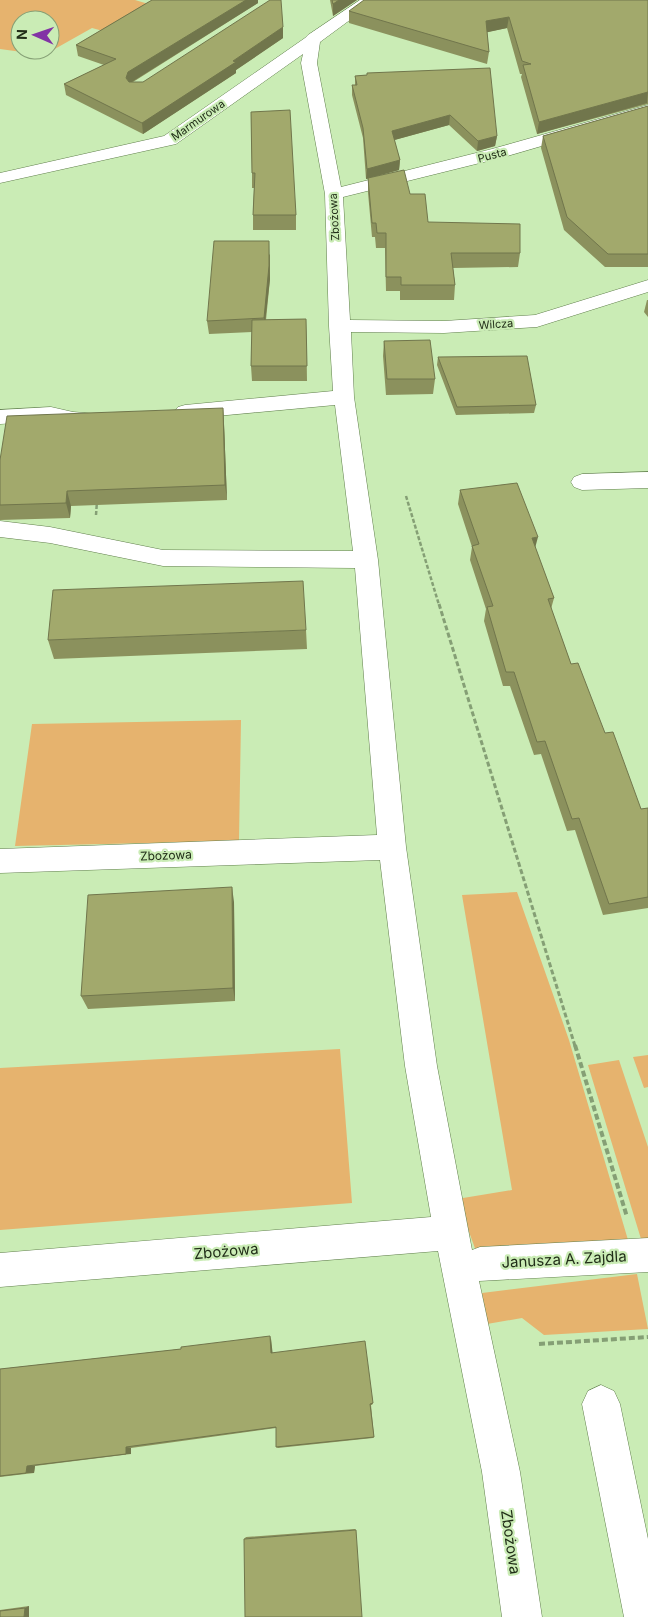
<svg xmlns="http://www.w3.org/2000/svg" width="648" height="1617" font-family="Inter,sans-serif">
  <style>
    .green { fill: #e6b36e; fill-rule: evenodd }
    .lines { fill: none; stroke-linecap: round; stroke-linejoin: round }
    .minor-casing { stroke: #617f4d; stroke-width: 1 }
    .path-far2 { stroke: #859f75; stroke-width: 2.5; stroke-dasharray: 4 2; stroke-linecap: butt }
    .path-far1 { stroke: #859f75; stroke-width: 3; stroke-dasharray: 5 2.5; stroke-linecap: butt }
    .path { stroke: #859f75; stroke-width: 4; stroke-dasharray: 6 3; stroke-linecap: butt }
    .minor { fill: #fff; fill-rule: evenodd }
    .wall { fill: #8b915d }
    .shaded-wall { fill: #71764c }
    .building { fill: #a2a96c; stroke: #71764c }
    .labels { text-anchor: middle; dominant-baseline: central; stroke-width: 4.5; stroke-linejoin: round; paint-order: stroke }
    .far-street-label { font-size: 11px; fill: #212e18; stroke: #caecb5 }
    .street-label { font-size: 12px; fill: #212e18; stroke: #caecb5 }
    .near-street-label { font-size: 15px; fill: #212e18; stroke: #caecb5 }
  </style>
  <rect width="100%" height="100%" fill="#caecb5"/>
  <path class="green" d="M0,0H135L216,24L172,50L92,28L44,55L0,49ZM20,20H50V50H20Z
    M241,720L239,841L15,846L32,724Z
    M517,892L569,1040L628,1240L476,1251L457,1199L512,1190L462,895Z
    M340,1049L352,1203L0,1230V1068Z
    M648,1055V1087L644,1088L633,1057Z
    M619,1060L648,1147V1239H641L588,1065Z
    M637,1274L648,1329L544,1335L522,1318L487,1324L482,1293Z"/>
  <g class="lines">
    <defs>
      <path id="minor" d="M360,0H377L320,42L317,63L341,187L492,149L648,105V115L504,157L343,197L350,320L444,321L535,315L648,280V292L537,327L444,333L351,332L354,397L378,560L406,847L437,1066L472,1250L480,1247L648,1238V1272L479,1281L520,1472L542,1617H502L482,1472L438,1251L0,1287V1253L431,1217L405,1066L380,860L0,873V849L377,835L355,568L163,566L50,543L0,537V521L50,527L163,550L353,551L335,405L185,419L178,417L174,412L178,407L185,405L333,391L329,326L325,194L301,63L303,54L176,144L0,183V173L164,136L305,38L308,35Z
        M51,407L73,412L97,414L101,419L97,424C81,429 68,422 51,421C35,419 16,423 0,424V410Z
        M648,472V488L582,490L574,487L571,482L574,477L582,474Z
        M601,1385L614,1391L620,1404L648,1539V1617H624L582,1404L588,1391Z"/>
    </defs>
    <use href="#minor" class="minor-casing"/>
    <path class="path-far2" d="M406,496L439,605
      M96,515L97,501"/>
    <path class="path-far1" d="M439,604L575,1046"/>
    <path class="path" d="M575,1045L627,1217
      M539,1344L648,1337"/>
    <use href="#minor" class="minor"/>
  </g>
  <path class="wall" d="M152,0H258V3L133,82H143L283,27V38L236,70V73L143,134L66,95L64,84L104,65L78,56L76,45Z
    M330,0H357L333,16Z
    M648,0V104L537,134L521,77L522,74H520L507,28L487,32L489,52L487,64L349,23V11Z
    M367,75L497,136L495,146L477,151L449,125L394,140L400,160L399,170L366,179L363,138L352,95V85H355V76Z
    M648,106V267H605L564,230L541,148L543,136Z
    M251,112L296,215V230H253V215L254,188H252V173Z
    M368,178L410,194L428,222L520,253L518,267L453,268L455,285L454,300H400V291H386L385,248H376L375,237H372L368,193Z
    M270,254V279L266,320L306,319L307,381H252L251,366L252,332L209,334L207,321Z
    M647,300H648V317L644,312Z
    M384,341L435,379L433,394L386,395L383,356Z
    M438,357L536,405L534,413L456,415L437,365Z
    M223,408L224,424L227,500L71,506L70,518L0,520V460Z
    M460,490L535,548L554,598L551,609L571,664L641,809L648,808V908L603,915L575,830L567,831L541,754L534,755L510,686H503L484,621L486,609L470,560L472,547L458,504Z
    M306,630L307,649L54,659L48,640Z
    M234,902L235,1001L88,1009L81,996Z
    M271,1339L272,1353L373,1403L372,1405H371L374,1437L373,1438L278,1448L276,1447V1428L131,1448V1454L35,1466L34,1473L0,1477V1369Z
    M355,1529L356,1530L244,1539L246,1537Z
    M29,1606V1617H0V1610Z"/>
  <path class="shaded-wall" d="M246,0H258V3L130,83L126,78L128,72Z
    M339,0H357L333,16V4Z
    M509,17L507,28L484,33L486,21Z
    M283,27V38L236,70V73L143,134L142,123Z
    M648,92L647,103L537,134L539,122Z
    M450,115L449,125L391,141L392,131Z
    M497,136L495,146L477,151L478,141Z
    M400,160L399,170L366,179L367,169Z
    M269,241L270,279L264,331V318Z
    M223,408L224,424L227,500L225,485Z
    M67,491L71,506L70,518L66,503Z
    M538,537L534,552L532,538Z
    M232,887L234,902L235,1001L233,988Z
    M270,1336L271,1339L273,1356L271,1353Z
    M126,1447L131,1448V1454H126Z
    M27,1466H35L34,1473H26Z
    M29,1606V1617H24L25,1608Z"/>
  <path class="building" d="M152,0H246L128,72L126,78L129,82H143L270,0H281L283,27L233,61L236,62L142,123L64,84L116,59L76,45Z
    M332,0H339L333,4Z
    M364,0H648V92L539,122L523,65L531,64L522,61L509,17L486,21L489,52L349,11Z
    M490,68L497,136L478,141L450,115L392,131L400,160L367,169L363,128L352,85H357L355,76L367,75V73Z
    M648,106V254H608L567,217L543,136Z
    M290,110L296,215H253L255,173H252L251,112Z
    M404,170L410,194H425L428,222L520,224V253H451L455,285H401V277H386V233H377L376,223H372L368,178Z
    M214,241H269V266L264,318L207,321Z
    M306,319L307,366H251L252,320Z
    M430,340L435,379H387L384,341Z
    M527,356L536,405L457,407L438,357Z
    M223,408L225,485L67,491L66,503L0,505V460L7,416Z
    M517,483L538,537L532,538L554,598L548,599L571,664L578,663L605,733L613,732L641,809L648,808V897L609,904L579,818L572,819L545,741L537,742L514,672H506L487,607L493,606L472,546L479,544L460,490Z
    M303,581L306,630L48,640L53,590Z
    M232,887L233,988L81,996L88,895Z
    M270,1336L271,1353L365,1341L373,1403L370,1404L374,1437L276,1447V1427L126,1447V1454L27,1466L26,1473L0,1476V1369L181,1349V1347Z
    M356,1530L362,1617H245L244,1539Z
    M25,1608L24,1617H0V1611Z"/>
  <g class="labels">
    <g class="far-street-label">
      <text transform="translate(198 120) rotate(-35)">Marmurowa</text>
      <text transform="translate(492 155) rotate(-15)">Pusta</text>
      <text transform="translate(334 217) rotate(-93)">Zbożowa</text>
      <text transform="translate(496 324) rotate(-4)">Wilcza</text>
    </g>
    <g class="street-label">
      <text transform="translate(166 855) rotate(-2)">Zbożowa</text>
    </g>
    <g class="near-street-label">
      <text transform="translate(226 1251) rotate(-5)">Zbożowa</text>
      <text transform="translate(564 1259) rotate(-3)">Janusza A. Zajdla</text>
      <text transform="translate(511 1542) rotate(82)">Zbożowa</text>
    </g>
  </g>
  <g transform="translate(35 35) rotate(272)"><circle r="24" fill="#caecb5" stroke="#86a076"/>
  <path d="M0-4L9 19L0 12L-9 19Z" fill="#8234a5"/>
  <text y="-8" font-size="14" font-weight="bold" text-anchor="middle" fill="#212e18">N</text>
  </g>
</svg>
